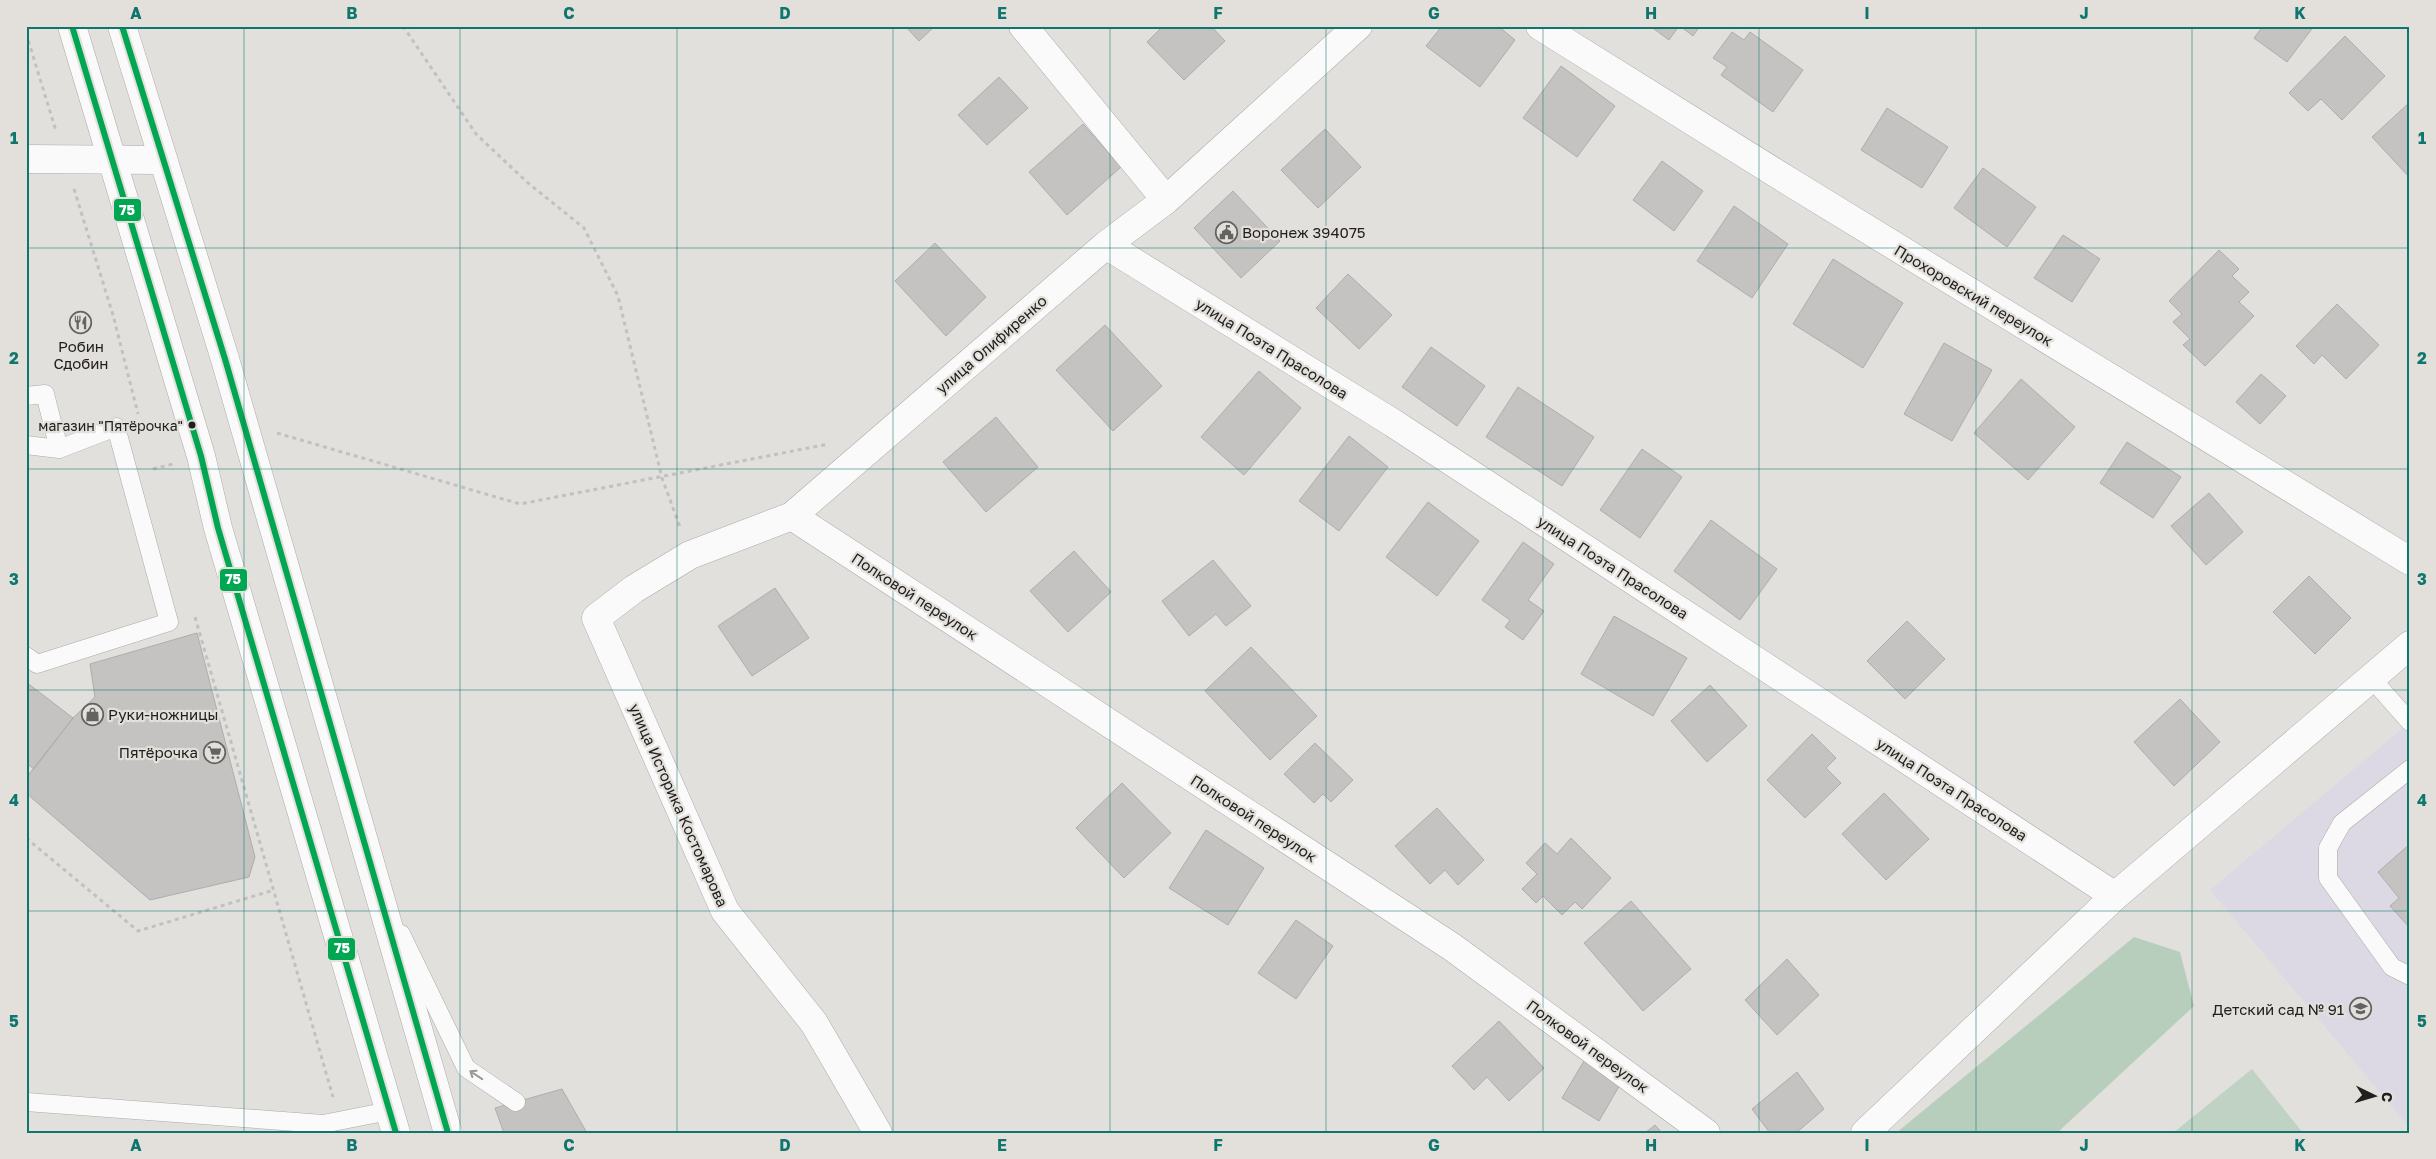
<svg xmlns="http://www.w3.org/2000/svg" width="2436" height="1159" font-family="'Golos Text',sans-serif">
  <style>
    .education { fill: #dcd9e4 }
    .green { fill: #bfd2c3 }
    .forest { fill: #b8cebd }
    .building { fill: #c5c3c1; stroke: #aeadab }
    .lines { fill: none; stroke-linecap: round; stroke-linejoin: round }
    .service-casing { stroke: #abaaa8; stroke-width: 19 }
    .minor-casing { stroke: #abaaa8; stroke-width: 29 }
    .tertiary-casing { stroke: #abaaa8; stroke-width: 29 }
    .trunk-casing { stroke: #abaaa8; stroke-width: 29 }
    .path { stroke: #c1c1c0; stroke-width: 3; stroke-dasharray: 4 4; stroke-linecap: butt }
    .service { stroke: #fbfafa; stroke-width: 18 }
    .minor { stroke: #fbfafa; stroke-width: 28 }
    .tertiary { stroke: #fbfafa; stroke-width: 28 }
    .trunk { stroke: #fbfafa; stroke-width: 28 }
    .bus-1-casing { stroke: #e3e0dc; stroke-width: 10 }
    .bus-1 { stroke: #00a651; stroke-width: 6 }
    .oneway { stroke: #999897 }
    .grid { fill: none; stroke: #0f766e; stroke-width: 1; stroke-opacity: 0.55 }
    .bus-dot { fill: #21201e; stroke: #e3e0dc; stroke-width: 2 }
    .labels { text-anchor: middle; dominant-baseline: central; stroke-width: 4.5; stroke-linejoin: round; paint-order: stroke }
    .bus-label { font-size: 14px; fill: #21201e; stroke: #e3e0dc; text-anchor: end }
    .poi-label { font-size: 15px; fill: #21201e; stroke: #e3e0dc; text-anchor: start }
    .street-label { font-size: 15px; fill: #21201e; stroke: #e3e0dc }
    .line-badge { stroke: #e3e0dc; stroke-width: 2 }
    .badge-label { font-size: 14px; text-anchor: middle; font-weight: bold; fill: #fff }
    .neatline { fill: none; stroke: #0f766e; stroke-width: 2 }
    .grid-label { font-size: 16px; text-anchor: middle; font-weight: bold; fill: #0f766e }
  </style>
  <rect width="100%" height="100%" fill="#e2e0dd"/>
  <path class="education" d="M2410,722V1128L2210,890Z"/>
  <path class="green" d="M2252,1069L2303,1133H2173Z"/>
  <path class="forest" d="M2134,937L2180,952L2194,1006L2057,1133H1896Z"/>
  <path class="building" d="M905,26H935L919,41Z
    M1163,26H1211L1225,41L1184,80L1147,42Z
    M1442,26H1498L1515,40L1480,87L1426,46Z
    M1650,26H1679L1669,40Z
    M1680,26H1700L1693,36Z
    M2263,26H2314L2287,62L2254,38Z
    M1732,32L1744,40L1750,32L1803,70L1773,112L1721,75L1727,67L1713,58Z
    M2345,36L2385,76L2342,120L2321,99L2308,111L2289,93Z
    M1561,66L1615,106L1577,157L1523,118Z
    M999,77L1028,108L987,145L958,115Z
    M2410,102V178L2372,137Z
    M1887,108L1948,147L1922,188L1861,150Z
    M1083,124L1121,167L1067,215L1029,172Z
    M1325,129L1361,167L1318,208L1281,170Z
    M1662,161L1703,191L1674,231L1633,200Z
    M1983,168L2036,207L2007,247L1954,208Z
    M1233,191L1280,241L1241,278L1194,228Z
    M1734,206L1788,244L1752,298L1697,261Z
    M2063,235L2100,259L2072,302L2034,278Z
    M935,243L986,297L946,336L895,281Z
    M2219,250L2239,269L2232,276L2249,292L2239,302L2254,316L2205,366L2183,345L2190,339L2173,322L2182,314L2169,301Z
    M1833,259L1903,303L1863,368L1793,324Z
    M1348,274L1392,315L1359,349L1316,308Z
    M2337,304L2379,345L2346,379L2322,355L2314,364L2296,346Z
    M1105,325L1162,386L1113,431L1056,370Z
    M1944,343L1992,370L1952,441L1904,414Z
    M1431,347L1485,386L1457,426L1402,387Z
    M1259,371L1301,408L1244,475L1201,437Z
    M2261,374L2286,396L2260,424L2236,402Z
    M2021,379L2075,427L2028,480L1974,433Z
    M1518,387L1594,437L1562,486L1486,437Z
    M996,417L1038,467L986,512L943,462Z
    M1349,436L1388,467L1339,531L1299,501Z
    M2127,442L2181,477L2153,518L2100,483Z
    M1642,449L1682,477L1640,538L1600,510Z
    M2209,493L2243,532L2206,565L2171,526Z
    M1428,502L1479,541L1437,596L1386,557Z
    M1711,520L1777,569L1740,620L1674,571Z
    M1523,542L1554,564L1528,600L1544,611L1523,640L1505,627L1510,620L1482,600Z
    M1074,551L1111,592L1068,632L1030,591Z
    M1213,560L1251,606L1226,626L1216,614L1189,636L1162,601Z
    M2309,576L2351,618L2315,654L2273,612Z
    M775,588L809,638L752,676L718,626Z
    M1614,616L1687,658L1653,716L1581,674Z
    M1907,621L1945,659L1905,699L1867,661Z
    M197,633L255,857L249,877L150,900L26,793V778L73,718L95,697L90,664Z
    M1251,647L1317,716L1270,760L1205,691Z
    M26,682L73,718L34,769L26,763Z
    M1710,685L1747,726L1707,762L1671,721Z
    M2180,699L2220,742L2174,786L2134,742Z
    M1812,734L1836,758L1826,768L1841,783L1805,818L1767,780Z
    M1315,743L1353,780L1331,802L1323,794L1314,803L1284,774Z
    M1122,783L1171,833L1124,878L1076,828Z
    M1884,793L1929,839L1886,880L1842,834Z
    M1437,808L1484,860L1458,885L1445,870L1430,884L1395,846Z
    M1206,830L1264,868L1228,925L1169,888Z
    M1571,838L1611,878L1582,909L1575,902L1562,915L1543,896L1536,903L1522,889L1537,874L1526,863L1545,843L1557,854Z
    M2410,844V928L2390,906L2399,898L2378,872Z
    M1631,901L1691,969L1643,1011L1584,943Z
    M1296,920L1333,946L1296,999L1258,973Z
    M1787,959L1819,995L1777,1035L1745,1000Z
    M1499,1021L1544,1068L1509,1101L1487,1077L1474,1090L1452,1066Z
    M1584,1061L1621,1083L1599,1121L1562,1098Z
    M1797,1072L1824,1109L1796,1133H1770L1752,1109Z
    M562,1089L587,1133H504L495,1108Z
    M1655,1125L1662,1133H1645Z"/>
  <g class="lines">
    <defs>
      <path id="service" d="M26,396L45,394L59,449
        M26,445L59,449L116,427L169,622L37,664L26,656
        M2371,678L2410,722
        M2410,769L2342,823L2328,848V878L2392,967L2410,976
        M401,934L466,1068L516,1102
        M26,1102L323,1124L389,1111"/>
      <path id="minor" d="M1023,26L1166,200
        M1540,26L1795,185L2410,561
        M1106,245L1393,423L2115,896
        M792,516L1452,947L1706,1133
        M878,1133L814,1023L725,911L596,618L634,589L690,555L792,516L1106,245L1166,200L1358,26
        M1865,1133L2115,896L2410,645"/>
      <path id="tertiary" d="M26,159L163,160"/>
      <path id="trunk" d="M72,26L201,456L218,528L396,1133
        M122,26L225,359L448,1133"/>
    </defs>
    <use href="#service" class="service-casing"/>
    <use href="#minor" class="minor-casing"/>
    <use href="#tertiary" class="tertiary-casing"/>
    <use href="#trunk" class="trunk-casing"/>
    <path class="path" d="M403,26L476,134L528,183L584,228L618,296L662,478L680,527
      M26,33L56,131
      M74,189L113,315L138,414
      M277,433L520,504L829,444
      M153,469L173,464
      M195,617L333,1097
      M26,838L138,931L274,890"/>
    <use href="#service" class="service"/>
    <use href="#minor" class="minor"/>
    <use href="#tertiary" class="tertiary"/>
    <use href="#trunk" class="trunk"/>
    <defs>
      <path id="bus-1" d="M72,26L201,456L218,528L396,1133
        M122,26L225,359L448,1133"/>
    </defs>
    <use href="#bus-1" class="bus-1-casing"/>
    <use href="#bus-1" class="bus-1"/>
  </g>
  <defs><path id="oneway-shaft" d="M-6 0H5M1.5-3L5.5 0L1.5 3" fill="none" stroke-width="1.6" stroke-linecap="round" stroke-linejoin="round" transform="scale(1.25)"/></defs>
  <use class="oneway" href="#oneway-shaft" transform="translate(476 1075) rotate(-146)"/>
  <path class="grid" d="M244,26V1133M460,26V1133M677,26V1133M893,26V1133M1110,26V1133M1326,26V1133M1543,26V1133M1759,26V1133M1976,26V1133M2192,26V1133M26,248H2410M26,469H2410M26,690H2410M26,911H2410"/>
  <defs>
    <symbol id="civic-ring" viewBox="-11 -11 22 22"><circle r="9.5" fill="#e3e0dc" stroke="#656361" stroke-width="1.5"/><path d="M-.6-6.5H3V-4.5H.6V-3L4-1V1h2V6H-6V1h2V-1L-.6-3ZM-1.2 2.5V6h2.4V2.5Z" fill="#656361"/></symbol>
    <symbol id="restaurant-ring" viewBox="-11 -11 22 22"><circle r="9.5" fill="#e3e0dc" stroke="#656361" stroke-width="1.5"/><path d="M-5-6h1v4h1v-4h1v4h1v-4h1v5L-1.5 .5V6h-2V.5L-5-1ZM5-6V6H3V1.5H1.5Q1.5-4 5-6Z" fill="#656361"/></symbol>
    <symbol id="shop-ring" viewBox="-11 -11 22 22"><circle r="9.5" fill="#e3e0dc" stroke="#656361" stroke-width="1.5"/><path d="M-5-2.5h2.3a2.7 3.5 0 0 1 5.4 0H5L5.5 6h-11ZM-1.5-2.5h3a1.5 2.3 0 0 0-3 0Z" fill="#656361"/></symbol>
    <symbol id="supermarket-ring" viewBox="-11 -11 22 22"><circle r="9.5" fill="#e3e0dc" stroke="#656361" stroke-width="1.5"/><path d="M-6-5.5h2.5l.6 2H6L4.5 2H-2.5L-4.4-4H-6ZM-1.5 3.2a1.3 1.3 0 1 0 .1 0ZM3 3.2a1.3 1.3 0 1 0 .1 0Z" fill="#656361"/></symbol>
    <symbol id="school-ring" viewBox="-11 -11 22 22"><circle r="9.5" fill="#e3e0dc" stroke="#656361" stroke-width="1.5"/><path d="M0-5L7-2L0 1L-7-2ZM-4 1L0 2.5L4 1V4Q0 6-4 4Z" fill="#656361"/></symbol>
  </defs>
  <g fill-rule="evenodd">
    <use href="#civic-ring" x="1214" y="220" width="25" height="25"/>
    <use href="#restaurant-ring" x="68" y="310" width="25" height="25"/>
    <use href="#shop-ring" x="80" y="702" width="25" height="25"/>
    <use href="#supermarket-ring" x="202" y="740" width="25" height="25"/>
    <use href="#school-ring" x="2348" y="996" width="25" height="25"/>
  </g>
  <circle class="bus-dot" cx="192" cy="425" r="4.5"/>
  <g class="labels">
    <g class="bus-label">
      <text x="183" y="425">магазин "Пятёрочка"</text>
    </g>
    <g class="poi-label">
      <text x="1242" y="232">Воронеж 394075</text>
      <text x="81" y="346" text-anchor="middle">Робин<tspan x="81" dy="17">Сдобин</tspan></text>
      <text x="108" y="714">Руки-ножницы</text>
      <text x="198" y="752" text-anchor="end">Пятёрочка</text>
      <text x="2344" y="1009" text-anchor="end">Детский сад № 91</text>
    </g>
    <g class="street-label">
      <text transform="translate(1974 295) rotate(31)">Прохоровский переулок</text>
      <text transform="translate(991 344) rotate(-41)">улица Олифиренко</text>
      <text transform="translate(1272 348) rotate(32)">улица Поэта Прасолова</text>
      <text transform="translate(1613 567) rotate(33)">улица Поэта Прасолова</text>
      <text transform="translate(915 596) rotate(33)">Полковой переулок</text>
      <text transform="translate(1952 789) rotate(33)">улица Поэта Прасолова</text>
      <text transform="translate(679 805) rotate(66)">улица Историка Костомарова</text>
      <text transform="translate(1254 818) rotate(33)">Полковой переулок</text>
      <text transform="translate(1588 1046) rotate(36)">Полковой переулок</text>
    </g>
  </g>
  <g class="line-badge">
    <rect x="113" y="198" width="29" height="24" rx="5" fill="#00a651"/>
    <rect x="219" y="568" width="29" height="24" rx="5" fill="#00a651"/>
    <rect x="327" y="937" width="29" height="24" rx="5" fill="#00a651"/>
  </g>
  <g class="badge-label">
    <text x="127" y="215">75</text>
    <text x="233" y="584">75</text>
    <text x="342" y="953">75</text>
  </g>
  <rect width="2436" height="1159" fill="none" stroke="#e3e0dc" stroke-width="55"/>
  <g transform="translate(2374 1096) rotate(95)" stroke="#e3e0dc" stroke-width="4" paint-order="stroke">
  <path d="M0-4L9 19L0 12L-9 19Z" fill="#21201e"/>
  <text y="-8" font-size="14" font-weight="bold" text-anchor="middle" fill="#21201e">С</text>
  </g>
  <rect x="28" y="28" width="2380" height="1104" class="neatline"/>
  <g class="grid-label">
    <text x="136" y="19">A</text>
    <text x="352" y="19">B</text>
    <text x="569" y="19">C</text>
    <text x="785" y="19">D</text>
    <text x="1002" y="19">E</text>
    <text x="1218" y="19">F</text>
    <text x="1434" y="19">G</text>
    <text x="1651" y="19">H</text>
    <text x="1867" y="19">I</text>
    <text x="2084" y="19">J</text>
    <text x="2300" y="19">K</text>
    <text x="14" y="144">1</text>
    <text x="2422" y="144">1</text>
    <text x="14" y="364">2</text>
    <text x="2422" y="364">2</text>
    <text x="14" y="585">3</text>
    <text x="2422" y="585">3</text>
    <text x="14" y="806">4</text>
    <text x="2422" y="806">4</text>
    <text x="14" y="1027">5</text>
    <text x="2422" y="1027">5</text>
    <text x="136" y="1151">A</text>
    <text x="352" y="1151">B</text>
    <text x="569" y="1151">C</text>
    <text x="785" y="1151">D</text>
    <text x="1002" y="1151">E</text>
    <text x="1218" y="1151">F</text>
    <text x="1434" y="1151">G</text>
    <text x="1651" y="1151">H</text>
    <text x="1867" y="1151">I</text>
    <text x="2084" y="1151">J</text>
    <text x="2300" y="1151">K</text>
  </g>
</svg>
